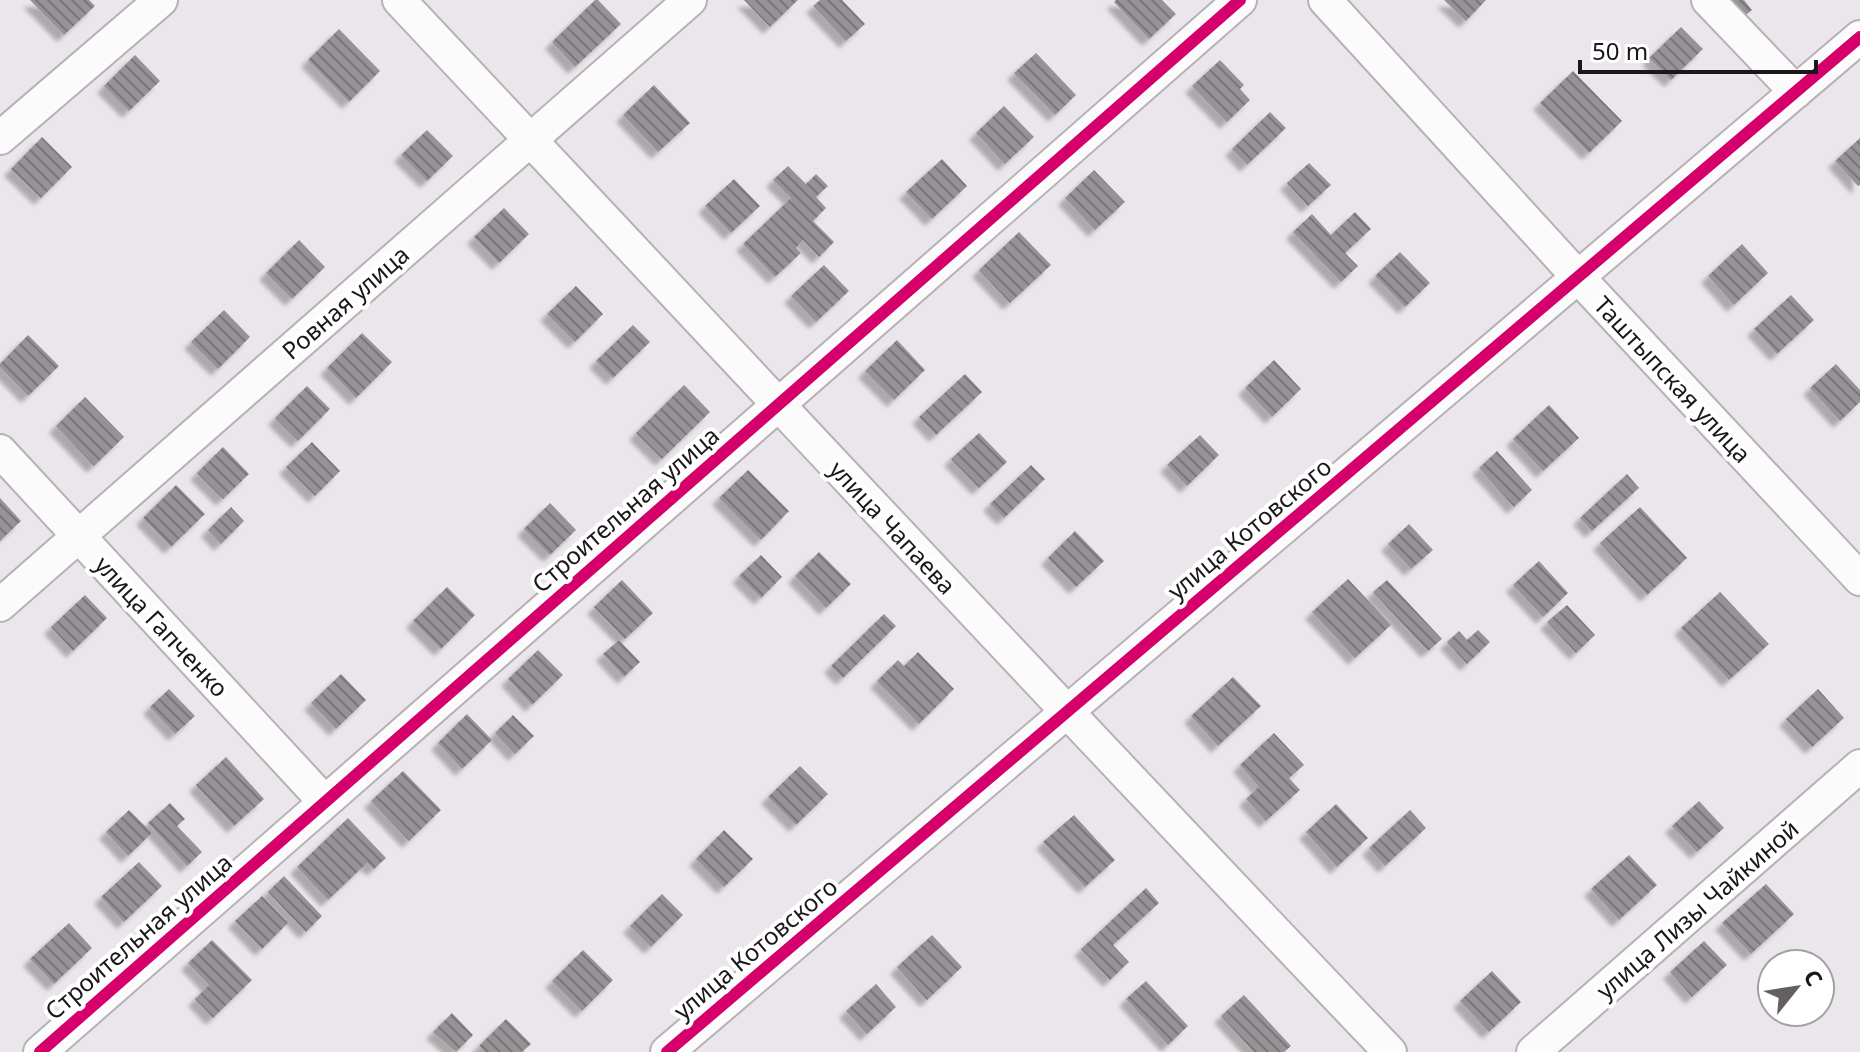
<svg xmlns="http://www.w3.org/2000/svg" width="1860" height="1052" font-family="'Noto Sans',sans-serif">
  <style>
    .building { fill: url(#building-back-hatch); filter: url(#shadow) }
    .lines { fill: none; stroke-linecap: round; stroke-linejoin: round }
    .minor-casing { stroke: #b5b1b5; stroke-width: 36 }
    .minor { stroke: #fcfbfc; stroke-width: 32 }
    .cycleway-casing { stroke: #fff; stroke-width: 17 }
    .cycleway { stroke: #d6006c; stroke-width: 12 }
    .labels { text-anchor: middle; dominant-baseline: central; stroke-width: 8; stroke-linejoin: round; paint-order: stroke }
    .street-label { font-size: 24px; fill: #1a1619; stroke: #fff }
  </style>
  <defs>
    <pattern id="building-back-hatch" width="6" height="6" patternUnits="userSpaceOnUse" patternTransform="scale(2)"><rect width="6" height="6" fill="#969296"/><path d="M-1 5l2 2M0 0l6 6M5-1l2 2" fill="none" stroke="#7a767a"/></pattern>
    <filter id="shadow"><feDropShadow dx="-7" dy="7" stdDeviation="2" flood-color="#0004"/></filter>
  </defs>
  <rect width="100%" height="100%" fill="#ebe6eb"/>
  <path class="building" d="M30,0H89L95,6L64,35Z
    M595,0H598L621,24L575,67L552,42Z
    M744,0H798L770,27Z
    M820,0H842L865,24L846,41L813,6Z
    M1116,0H1162L1176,14L1149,39L1114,2Z
    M1444,0H1486L1466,21Z
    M1727,0H1744L1752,10L1742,18Z
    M1681,27L1703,49L1671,80L1649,58Z
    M339,29L380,71L349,102L308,60Z
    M1036,53L1076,95L1055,115L1014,73Z
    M135,55L160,81L129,111L104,86Z
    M1220,60L1244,85L1240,89L1250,100L1227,122L1192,86Z
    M1573,71L1622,121L1589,153L1540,103Z
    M654,85L690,123L658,152L623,115Z
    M1004,106L1034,137L1005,164L976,133Z
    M1270,112L1286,128L1247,165L1232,149Z
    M427,130L453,156L427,181L401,155Z
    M42,137L72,167L41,198L11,169Z
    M1860,138V185L1858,186L1835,161Z
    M942,159L967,186L932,219L906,192Z
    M1309,163L1331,185L1308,206L1287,183Z
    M788,166L806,184L816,174L828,186L816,197L826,208L813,221L834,242L819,257L803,240L796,248L801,253L775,277L743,244L791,198L773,180Z
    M1094,170L1125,202L1095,230L1065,198Z
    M734,179L760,206L731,233L705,206Z
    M504,208L529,234L499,263L474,237Z
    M1355,212L1371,229L1345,253L1358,266L1341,282L1293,232L1312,214L1331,235Z
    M1019,232L1051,265L1010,303L979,270Z
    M299,240L325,267L292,299L266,273Z
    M1742,244L1768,273L1734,305L1708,276Z
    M1400,252L1430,283L1405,307L1375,276Z
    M824,265L849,291L816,322L791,296Z
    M576,286L603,314L575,342L547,314Z
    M1791,295L1814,320L1777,354L1754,329Z
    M224,310L250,337L218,369L191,342Z
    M633,325L650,342L613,378L596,361Z
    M362,333L392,362L356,398L327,368Z
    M28,335L59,366L28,396L0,367V364Z
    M897,340L925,370L894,400L865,371Z
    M1274,360L1301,389L1272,417L1245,388Z
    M1836,364L1860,390V402L1840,421L1810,388Z
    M965,374L982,392L936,435L919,417Z
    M684,385L710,412L662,459L636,433Z
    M307,386L330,409L298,441L275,418Z
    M85,397L124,437L94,466L56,426Z
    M1549,405L1579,438L1543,471L1513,439Z
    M979,433L1007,462L979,488L951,459Z
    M1200,435L1219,455L1187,486L1167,465Z
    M312,442L340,471L315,496L286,467Z
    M223,447L249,474L223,499L197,473Z
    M1497,451L1532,490L1514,507L1479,468Z
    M1031,465L1045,479L1004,518L990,504Z
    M748,470L789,511L761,540L719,498Z
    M1627,474L1639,488L1592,531L1580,518Z
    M176,485L205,514L171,547L143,518Z
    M0,498L21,521L0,541Z
    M550,503L576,530L550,555L524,529Z
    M231,507L244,521L221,544L208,530Z
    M1640,507L1687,558L1647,595L1600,543Z
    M1409,524L1433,550L1411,569L1388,544Z
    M1075,531L1104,561L1076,587L1048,558Z
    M819,552L851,584L826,608L795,576Z
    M761,555L782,577L761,598L739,576Z
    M1539,561L1568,593L1543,617L1513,585Z
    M1348,579L1391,625L1355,658L1312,612Z
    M622,580L653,613L625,639L594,607Z
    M1387,580L1442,639L1428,651L1373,592Z
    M447,587L475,615L441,649L413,621Z
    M1720,592L1769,644L1729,680L1681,628Z
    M85,595L107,618L73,651L51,627Z
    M1567,605L1595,635L1576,653L1547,622Z
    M884,614L896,626L843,678L831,666Z
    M1478,630L1490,642L1467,664L1447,642L1459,631L1467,640Z
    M619,640L640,662L624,677L603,654Z
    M538,650L563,675L532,705L508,679Z
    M918,652L954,689L919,724L877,681L898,660L904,666Z
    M341,674L366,700L336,729L311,703Z
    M1233,677L1261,706L1218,746L1191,716Z
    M169,689L195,716L175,734L150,707Z
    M1818,689L1844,718L1812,747L1786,719Z
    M467,714L492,740L462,769L438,743Z
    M513,715L534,736L515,754L495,733Z
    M1274,733L1304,765L1289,778L1300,790L1266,821L1246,799L1259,787L1240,765Z
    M226,757L264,799L234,826L196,785Z
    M800,766L828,794L796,825L768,797Z
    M403,771L441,810L409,841L371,801Z
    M1699,801L1724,828L1697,852L1672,826Z
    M170,803L185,819L177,826L202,852L187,866L148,823Z
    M1336,804L1368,838L1337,867L1306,832Z
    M129,810L152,833L128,856L106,832Z
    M1410,810L1426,828L1385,866L1369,848Z
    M1074,815L1115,860L1085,887L1043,842Z
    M348,818L386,858L374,869L367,863L328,900L297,867Z
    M724,830L753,859L724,887L696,859Z
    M1629,855L1657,885L1619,920L1591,889Z
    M139,862L162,886L124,922L101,897Z
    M284,876L322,916L306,932L268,892Z
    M1766,884L1794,914L1751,954L1722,923Z
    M1146,888L1159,903L1113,945L1129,962L1110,980L1081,949Z
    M662,894L683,915L651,947L630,926Z
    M262,896L288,923L262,949L235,921Z
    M69,923L92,948L54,984L30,959Z
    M932,935L962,967L927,1000L897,967Z
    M212,940L252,980L213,1018L195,999L209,985L188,963Z
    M1704,941L1727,965L1692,997L1670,972Z
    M583,950L613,980L582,1011L552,981Z
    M1492,971L1521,1002L1489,1032L1460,1001Z
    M1146,981L1188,1026L1168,1045L1126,999Z
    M876,984L896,1007L867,1034L846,1011Z
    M1244,995L1291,1046L1284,1052H1254L1221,1016Z
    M452,1013L473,1035L456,1052L433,1032Z
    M506,1019L531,1044L522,1052H485L479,1046Z"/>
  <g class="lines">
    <defs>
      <path id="minor" d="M399,0C729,351 1057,704 1390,1052
        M1325,0L1578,277L1860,579
        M1708,0L1796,92
        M0,138L161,0
        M0,451L324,801
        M0,605L690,0
        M40,1052L1240,0
        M667,1052L1860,37
        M1533,1052L1860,766"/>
    </defs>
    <use href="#minor" class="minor-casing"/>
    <use href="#minor" class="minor"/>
    <defs>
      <path id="cycleway" d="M40,1052L1240,0
        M667,1052L1860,37"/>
    </defs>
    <use href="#cycleway" class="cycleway-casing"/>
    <use href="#cycleway" class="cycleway"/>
  </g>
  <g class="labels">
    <g class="street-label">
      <text transform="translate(345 302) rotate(-41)">Ровная улица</text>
      <text transform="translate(1673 379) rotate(47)">Таштыпская улица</text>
      <text transform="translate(625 509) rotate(-41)">Строительная улица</text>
      <text transform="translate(893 527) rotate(47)">улица Чапаева</text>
      <text transform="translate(1249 528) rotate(-40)">улица Котовского</text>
      <text transform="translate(162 626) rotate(47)">улица Гапченко</text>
      <text transform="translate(1697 909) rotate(-41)">улица Лизы Чайкиной</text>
      <text transform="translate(138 936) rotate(-41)">Строительная улица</text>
      <text transform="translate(755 948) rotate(-40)">улица Котовского</text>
    </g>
  </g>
  <g transform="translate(1796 988) rotate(60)"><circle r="38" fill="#ffffff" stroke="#a3a2a3" stroke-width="2"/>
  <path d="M0-6L14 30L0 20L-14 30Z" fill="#635f62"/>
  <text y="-12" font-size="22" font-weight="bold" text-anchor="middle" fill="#1a1619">С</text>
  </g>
  <path d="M1580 60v12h236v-12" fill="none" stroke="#1a1619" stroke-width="4"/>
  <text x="1592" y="60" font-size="24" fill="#1a1619" stroke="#ffffff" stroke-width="6" paint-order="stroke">50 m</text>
</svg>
